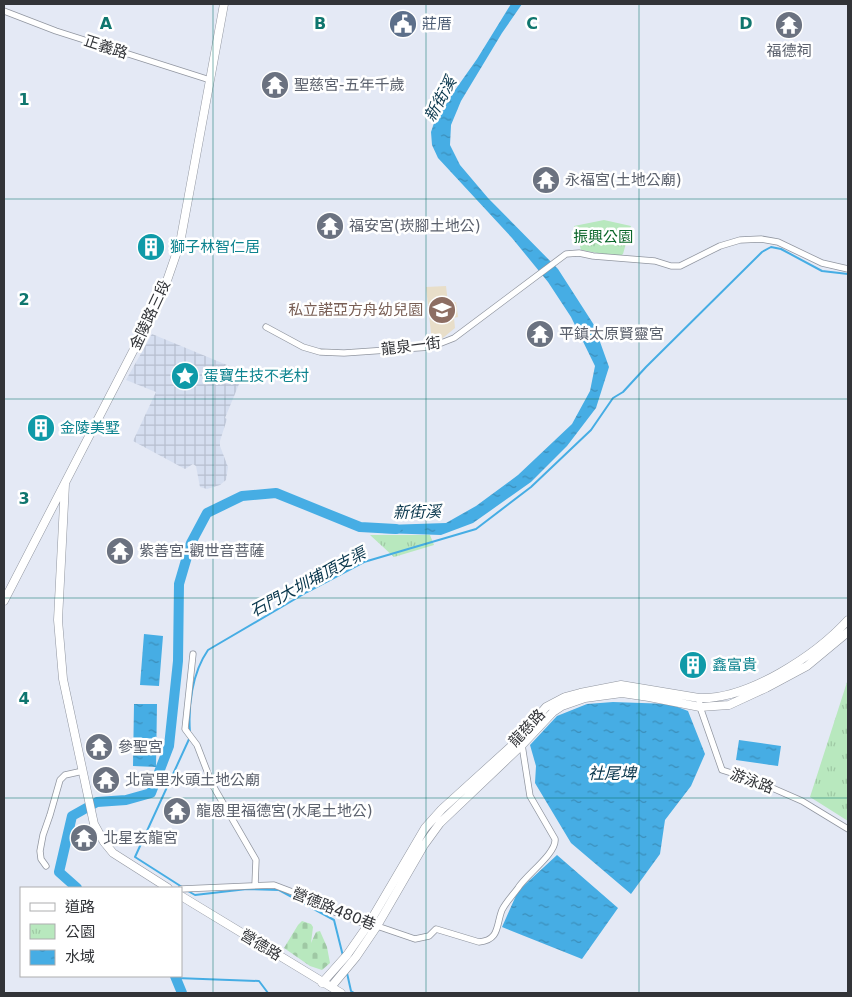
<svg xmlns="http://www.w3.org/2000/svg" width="852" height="997" font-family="'DejaVu Sans','Noto Sans TC',sans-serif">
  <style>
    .industrial { fill: url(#industrial-grid) }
    .education { fill: #e8dec9 }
    .cemetery { fill: url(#cemetery-stones) }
    .park { fill: url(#park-tufts) }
    .water { fill: url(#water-ripples) }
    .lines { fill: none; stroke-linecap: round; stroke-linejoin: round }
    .stream { stroke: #46ade4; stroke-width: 2 }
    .river { stroke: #46ade4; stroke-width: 10 }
    .street-casing { stroke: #9196a0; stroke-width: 7 }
    .secondary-casing { stroke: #9196a0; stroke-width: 9 }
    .street { stroke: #fff; stroke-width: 5.5 }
    .secondary { stroke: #fff; stroke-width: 8 }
    .grid { fill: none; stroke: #0f766e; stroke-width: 1; stroke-opacity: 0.55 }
    .labels { text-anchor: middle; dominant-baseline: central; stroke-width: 5; stroke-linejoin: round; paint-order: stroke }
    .service-label { font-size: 15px; fill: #4e5e75; stroke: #fff; text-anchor: start }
    .street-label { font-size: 15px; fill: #323438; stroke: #fff }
    .worship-label { font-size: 15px; fill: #5b616d; stroke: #fff; text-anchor: start }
    .park-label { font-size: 15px; fill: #0b662a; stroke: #fff }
    .culture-label { font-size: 15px; fill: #0d838f; stroke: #fff; text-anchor: start }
    .education-label { font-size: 15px; fill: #785e54; stroke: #fff; text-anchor: end }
    .water-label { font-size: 16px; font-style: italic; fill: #07354b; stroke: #fff }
    .grid-label { font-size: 16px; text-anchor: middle; font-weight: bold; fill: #0f766e; stroke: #fff; stroke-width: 5; stroke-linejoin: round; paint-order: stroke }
  </style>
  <defs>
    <pattern id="industrial-grid" width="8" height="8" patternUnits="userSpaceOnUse" patternTransform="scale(1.25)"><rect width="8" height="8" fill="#d5def0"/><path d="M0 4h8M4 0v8" fill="none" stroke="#b7bfcf"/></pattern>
    <pattern id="cemetery-stones" width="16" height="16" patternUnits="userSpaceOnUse" patternTransform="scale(1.25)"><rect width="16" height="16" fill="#b8e8be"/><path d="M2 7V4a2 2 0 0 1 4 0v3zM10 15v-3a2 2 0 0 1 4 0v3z" fill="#9fc8a4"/></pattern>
    <pattern id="park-tufts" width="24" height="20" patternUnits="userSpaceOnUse" patternTransform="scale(1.25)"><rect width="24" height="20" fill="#b8e8be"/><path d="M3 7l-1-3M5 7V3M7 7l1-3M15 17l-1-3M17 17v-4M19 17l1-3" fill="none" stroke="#9fc8a4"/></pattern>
    <pattern id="water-ripples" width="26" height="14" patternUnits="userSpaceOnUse" patternTransform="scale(1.25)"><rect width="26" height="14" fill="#46ade4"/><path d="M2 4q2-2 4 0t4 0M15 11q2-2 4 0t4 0" fill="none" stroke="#3b8eba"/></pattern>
  </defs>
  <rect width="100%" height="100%" fill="#e4e9f5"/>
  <path class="industrial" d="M152,334L244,372L225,418L227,419L220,441V446L228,467L226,480L220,485L207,489L200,487L196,466L193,464L185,469L133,441L156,392L126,380Z"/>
  <path class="education" d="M446,286L448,303L456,302L458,317L454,318L455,328L444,337L437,341L432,342L426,287Z"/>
  <path class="cemetery" d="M302,921L311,924L313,927L311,943L316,932L320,931L327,947L330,963L322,970L310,966L284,948L298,925Z"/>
  <path class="park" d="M604,220L631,226L623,254L619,257L581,250L574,226Z
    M370,535H430L434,545L394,557Z
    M848,679V821L810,797Z"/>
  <path class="water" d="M511,4H522L502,33L461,101L451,125L450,145L460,165L488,198L558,269L594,325L609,367L596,408L567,446L531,482L473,523L441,535L382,533L386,525L446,523L476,506L518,475L572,424L590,391L595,366L571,317L548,282L512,238L438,158L432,145L431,132L436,117L477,59Z
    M144,634L163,636L159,686L140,685Z
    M613,702L670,704L688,711L705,754L691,786L665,820L660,854L631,894L571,843L535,783L536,766L530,745L557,716L587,704Z
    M134,704H157L156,767L133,766Z
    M739,740L781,746L778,766L736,760Z
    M557,855L618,908L582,959L502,927L518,891Z"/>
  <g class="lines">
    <path class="stream" d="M190,733C188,706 192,673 208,650L307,592L364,562L476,529L531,487L591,430L613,398L623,392L646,367L762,252L771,247L781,249L822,271L848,274
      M182,887L135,857L190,737
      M188,891L195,895L247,889L279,890L334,920L343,956
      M347,973L351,991L354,993
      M176,978L259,981L268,993"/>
    <path class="river" d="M77,888L59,872L72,816L97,802L126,800L151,793L169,746L178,661L179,584L191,543L207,513L242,496L276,493L360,527L396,529
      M175,976L182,993"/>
    <defs>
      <path id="street" d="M4,11L56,31L210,80
        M266,327L303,347L320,352L344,353L431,347L454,338L566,254L579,253L593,256L655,261L671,266H680L720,246L740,240L761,239L778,242L822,263L848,269
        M193,654L185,729L197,745L212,784L256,860L255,885
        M699,698L700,707L722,770L754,780L802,801L848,829
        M46,866L41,859L40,851L43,835L50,815L60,780L65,775L83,771
        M181,889L274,885L303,896L341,915L368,925L377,926L415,939L429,936L436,929L479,942C500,940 496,925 502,910C506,902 513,895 518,888C526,875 557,853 555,839L530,796L522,745L520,744"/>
      <path id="secondary" d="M65,484L58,620L63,679L94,824L104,842L113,853L168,888
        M4,601L162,295L180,243L224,4
        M181,896L341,993
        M322,983L347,955L368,925L425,828L442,809L517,741L546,707L565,697L580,693L621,685L699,698C748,700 816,655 848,620
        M331,987L356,957L377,926L424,845L440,823L522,745L553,712L562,706L585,698L622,693L649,697L700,707L729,705L766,688L807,666L848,632"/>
    </defs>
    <use href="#street" class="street-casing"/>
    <use href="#secondary" class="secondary-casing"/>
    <use href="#street" class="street"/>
    <use href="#secondary" class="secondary"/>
  </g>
  <path class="grid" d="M213,4V993M426,4V993M639,4V993M4,199H848M4,399H848M4,598H848M4,798H848"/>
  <defs>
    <symbol id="civic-disc" viewBox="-11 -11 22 22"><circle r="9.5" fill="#5c6f8a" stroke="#fff"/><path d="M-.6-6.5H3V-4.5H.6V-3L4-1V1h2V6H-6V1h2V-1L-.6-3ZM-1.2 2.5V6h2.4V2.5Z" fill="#fff"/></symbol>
    <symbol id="temple-disc" viewBox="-11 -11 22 22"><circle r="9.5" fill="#6b7280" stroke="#fff"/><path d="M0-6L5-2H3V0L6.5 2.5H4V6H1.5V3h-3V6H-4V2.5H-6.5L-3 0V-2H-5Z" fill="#fff"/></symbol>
    <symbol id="building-disc" viewBox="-11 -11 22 22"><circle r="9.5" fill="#0f9aa8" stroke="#fff"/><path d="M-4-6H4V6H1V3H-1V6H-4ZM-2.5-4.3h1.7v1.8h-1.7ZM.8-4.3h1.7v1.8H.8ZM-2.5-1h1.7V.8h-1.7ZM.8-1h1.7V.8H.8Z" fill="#fff"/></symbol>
    <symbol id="school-disc" viewBox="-11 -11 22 22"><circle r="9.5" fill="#8d6e63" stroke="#fff"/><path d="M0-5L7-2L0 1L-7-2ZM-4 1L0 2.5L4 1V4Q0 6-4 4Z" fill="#fff"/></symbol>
    <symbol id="sight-disc" viewBox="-11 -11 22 22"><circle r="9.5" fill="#0f9aa8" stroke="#fff"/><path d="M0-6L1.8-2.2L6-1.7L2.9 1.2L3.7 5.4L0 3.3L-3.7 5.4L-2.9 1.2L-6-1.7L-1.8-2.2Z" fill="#fff"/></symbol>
  </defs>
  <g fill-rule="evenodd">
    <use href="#civic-disc" x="387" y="8" width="32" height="32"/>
    <use href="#temple-disc" x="773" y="9" width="32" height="32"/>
    <use href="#temple-disc" x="259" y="69" width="32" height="32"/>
    <use href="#temple-disc" x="530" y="164" width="32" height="32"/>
    <use href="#temple-disc" x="314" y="210" width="32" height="32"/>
    <use href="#building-disc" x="135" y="231" width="32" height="32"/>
    <use href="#school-disc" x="426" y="294" width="32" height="32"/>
    <use href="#temple-disc" x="524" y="318" width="32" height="32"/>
    <use href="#sight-disc" x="169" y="360" width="32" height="32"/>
    <use href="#building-disc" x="25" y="412" width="32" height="32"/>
    <use href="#temple-disc" x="104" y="535" width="32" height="32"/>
    <use href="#building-disc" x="677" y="649" width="32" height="32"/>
    <use href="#temple-disc" x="83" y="731" width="32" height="32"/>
    <use href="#temple-disc" x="90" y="764" width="32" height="32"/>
    <use href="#temple-disc" x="161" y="795" width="32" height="32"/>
    <use href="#temple-disc" x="68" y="822" width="32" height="32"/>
  </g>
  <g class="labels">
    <g class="service-label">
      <text x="422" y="24">莊厝</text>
    </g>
    <g class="street-label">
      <text transform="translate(106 47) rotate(18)">正義路</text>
      <text transform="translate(150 315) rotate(-65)">金陵路三段</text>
      <text transform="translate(411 346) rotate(-7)">龍泉一街</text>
      <text transform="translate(527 728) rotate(-47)">龍慈路</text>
      <text transform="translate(752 781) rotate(20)">游泳路</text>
      <text transform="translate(334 909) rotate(22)">營德路480巷</text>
      <text transform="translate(261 945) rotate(31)">營德路</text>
    </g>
    <g class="worship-label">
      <text x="789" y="51" text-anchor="middle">福德祠</text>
      <text x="294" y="85">聖慈宮-五年千歲</text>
      <text x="565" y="180">永福宮(土地公廟)</text>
      <text x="349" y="226">福安宮(崁腳土地公)</text>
      <text x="559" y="334">平鎮太原賢靈宮</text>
      <text x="139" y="551">紫善宮-觀世音菩薩</text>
      <text x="118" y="747">參聖宮</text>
      <text x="125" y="780">北富里水頭土地公廟</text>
      <text x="196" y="811">龍恩里福德宮(水尾土地公)</text>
      <text x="103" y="838">北星玄龍宮</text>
    </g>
    <g class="park-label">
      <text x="603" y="237">振興公園</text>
    </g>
    <g class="culture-label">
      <text x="170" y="247">獅子林智仁居</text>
      <text x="204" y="376">蛋寶生技不老村</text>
      <text x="60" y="428">金陵美墅</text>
      <text x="712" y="665">鑫富貴</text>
    </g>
    <g class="education-label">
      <text x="423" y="310">私立諾亞方舟幼兒園</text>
    </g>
    <g class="water-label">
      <text transform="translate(440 99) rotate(-61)">新街溪</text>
      <text transform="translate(417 512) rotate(-1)">新街溪</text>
      <text transform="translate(308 582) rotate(-28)">石門大圳埔頂支渠</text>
      <text x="612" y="773">社尾埤</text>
    </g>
  </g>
  <g class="grid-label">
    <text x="106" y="29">A</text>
    <text x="320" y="29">B</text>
    <text x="532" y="29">C</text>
    <text x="746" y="29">D</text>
    <text x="24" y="105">1</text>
    <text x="24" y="305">2</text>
    <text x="24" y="504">3</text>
    <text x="24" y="704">4</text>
  </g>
  <rect width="852" height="997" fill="none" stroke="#323438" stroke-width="10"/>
  <rect x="20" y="887" width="162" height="90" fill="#ffffff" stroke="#adaeaf"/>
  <rect x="30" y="903" width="25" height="8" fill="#ffffff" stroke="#adaeaf"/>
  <text x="65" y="912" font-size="15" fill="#323438">道路</text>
  <rect x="30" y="924" width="25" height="15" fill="url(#park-tufts)" stroke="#adaeaf"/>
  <text x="65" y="937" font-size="15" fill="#323438">公園</text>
  <rect x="30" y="950" width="25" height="15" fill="url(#water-ripples)" stroke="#adaeaf"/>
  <text x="65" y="962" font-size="15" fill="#323438">水域</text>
</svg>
